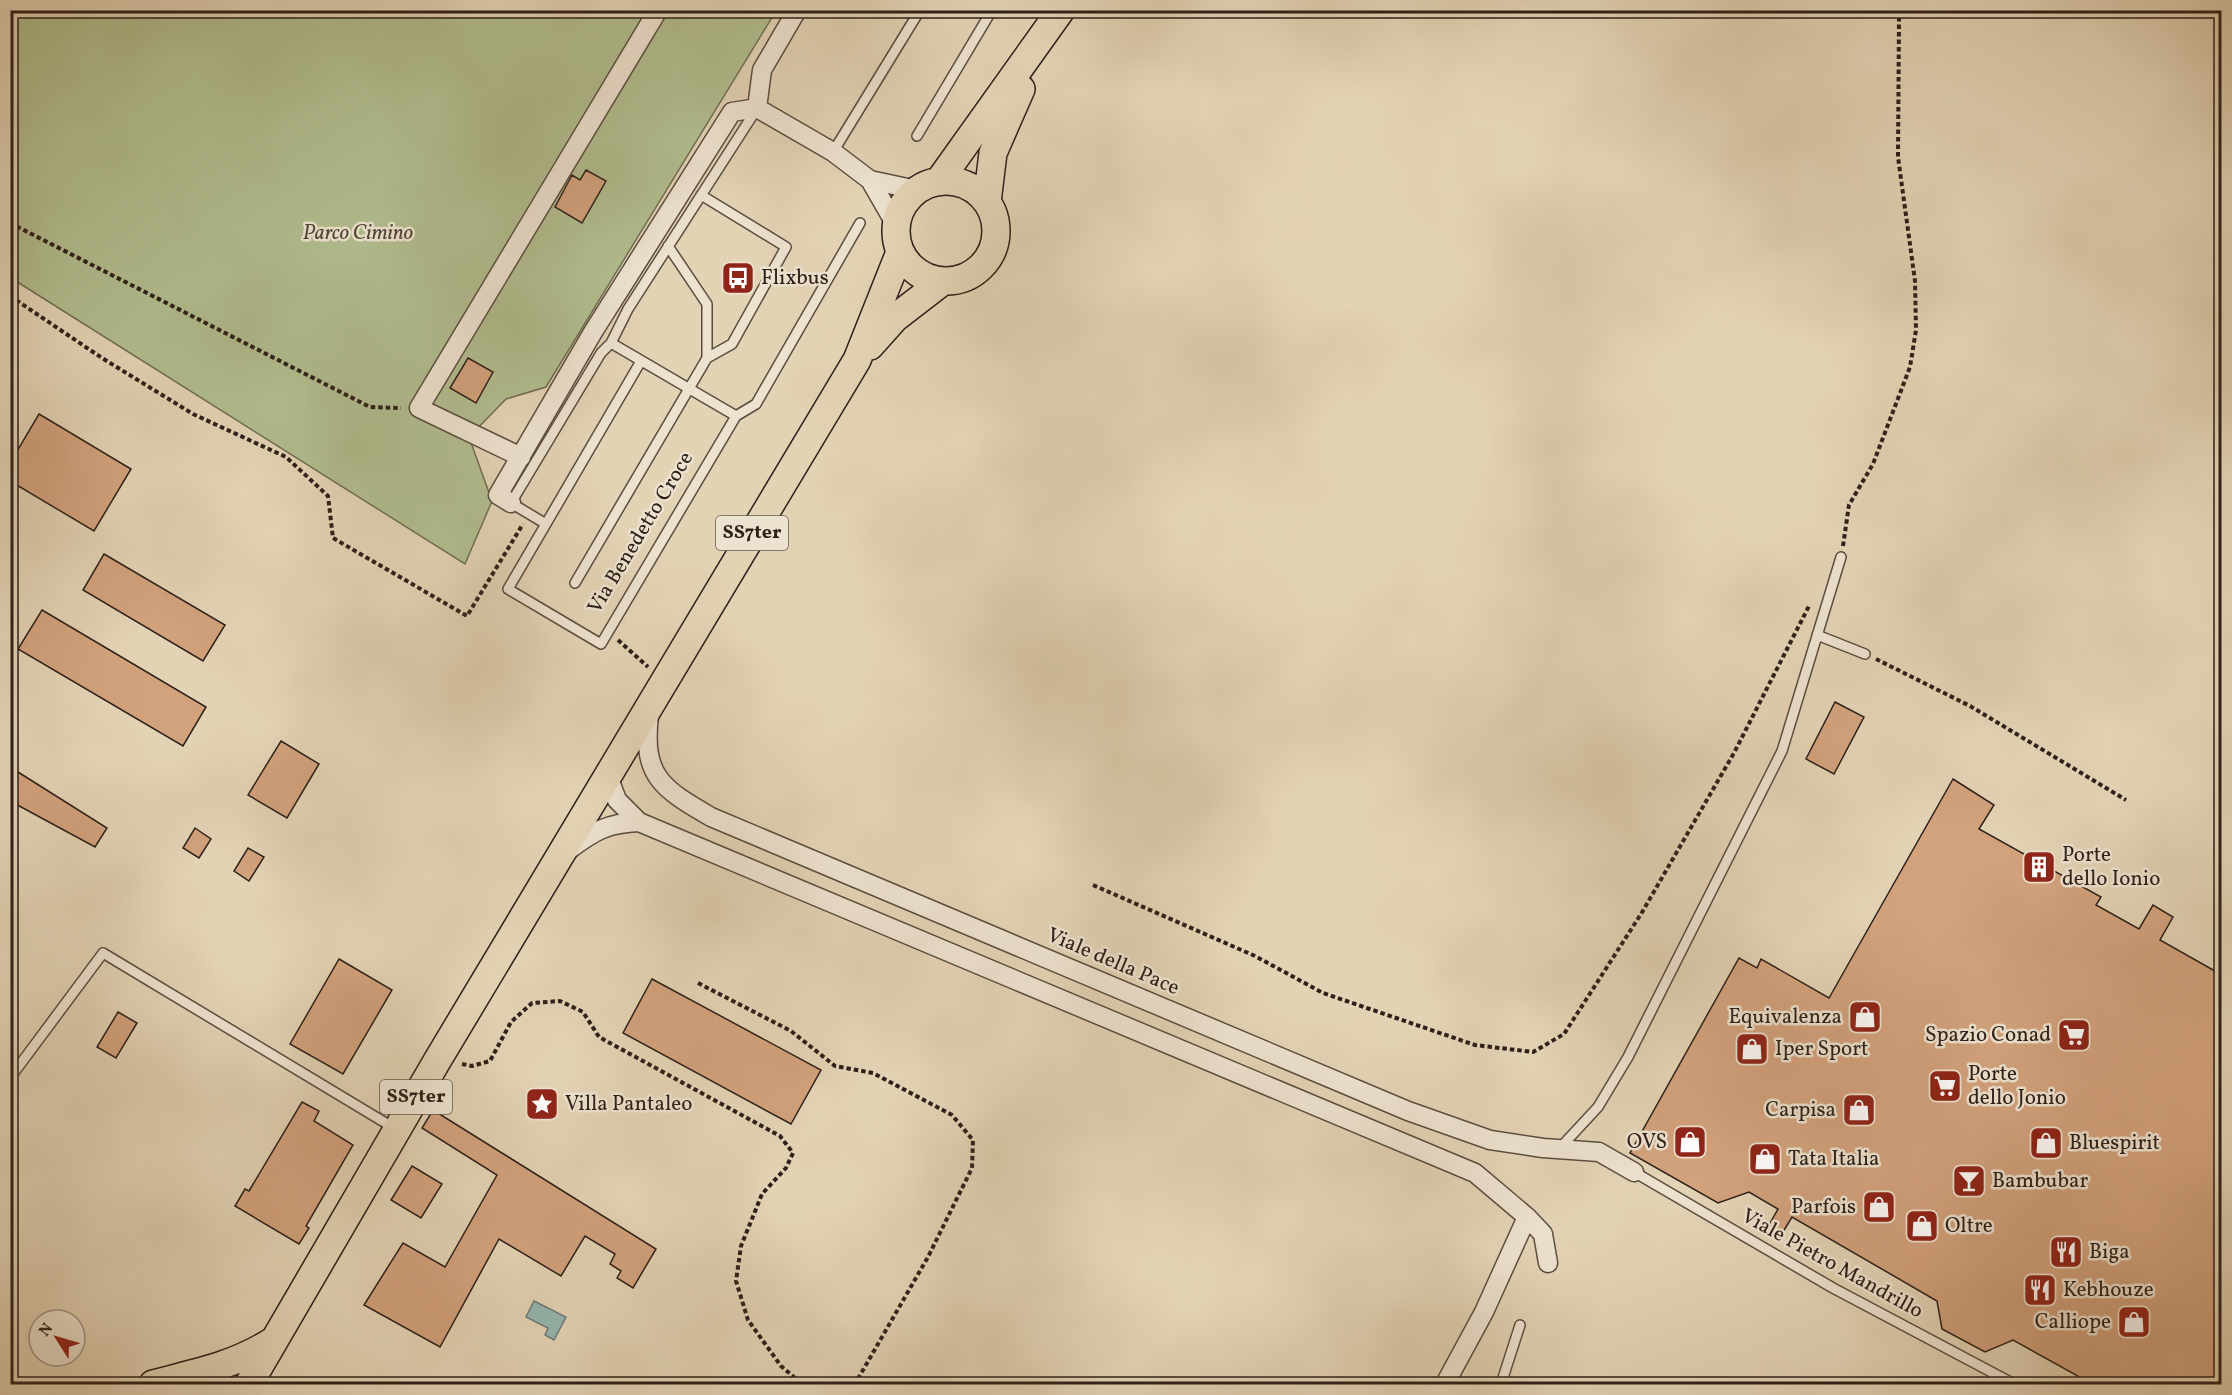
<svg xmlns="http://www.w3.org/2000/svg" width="2232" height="1395" font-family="Vollkorn,serif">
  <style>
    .green { fill: #b1bd8f; stroke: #6f6e54; stroke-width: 1.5 }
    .water { fill: #95b7b0; stroke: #6b7b74; stroke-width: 1.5 }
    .building { fill: #d2a27d; stroke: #2d2019; stroke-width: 1.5 }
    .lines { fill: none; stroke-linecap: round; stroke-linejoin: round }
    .service-casing { stroke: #5a4d40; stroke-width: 12 }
    .minor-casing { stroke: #5a4d40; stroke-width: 21 }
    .primary-casing { stroke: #2d2019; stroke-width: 30 }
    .path { stroke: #2d2019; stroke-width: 4; stroke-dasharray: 4.5 3; stroke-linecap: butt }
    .service { stroke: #ede2cf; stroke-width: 9 }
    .minor { stroke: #ede2cf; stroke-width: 18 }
    .primary { stroke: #e3d3b5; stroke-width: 27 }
    .labels { text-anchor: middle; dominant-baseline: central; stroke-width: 5; stroke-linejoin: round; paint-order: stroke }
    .shield { fill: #ede2cf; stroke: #675a50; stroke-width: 1.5 }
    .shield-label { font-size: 20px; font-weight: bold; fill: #2d2019 }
    .park-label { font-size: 21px; font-style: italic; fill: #4e4736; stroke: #ede2cf }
    .poi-label { font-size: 21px; fill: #2d2019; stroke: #ede2cf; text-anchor: start }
    .street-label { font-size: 21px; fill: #2d2019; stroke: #ede2cf }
  </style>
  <rect width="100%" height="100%" fill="#e3d3b5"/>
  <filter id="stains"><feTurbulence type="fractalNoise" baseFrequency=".00333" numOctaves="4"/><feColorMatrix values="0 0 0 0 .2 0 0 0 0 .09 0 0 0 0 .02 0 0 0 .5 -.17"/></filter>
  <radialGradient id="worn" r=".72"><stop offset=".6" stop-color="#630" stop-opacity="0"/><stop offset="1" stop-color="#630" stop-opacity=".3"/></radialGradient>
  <path class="green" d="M10,11H776L546,387L506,399L469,437L492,501L465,564L11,278Z"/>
  <path class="water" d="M534,1301L566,1317L554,1340L545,1335L548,1328L526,1317Z"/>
  <path class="building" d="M586,170L606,181L582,223L555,207L572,175L580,180Z
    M468,358L493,372L476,403L450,388Z
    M39,414L131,469L94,531L10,481V463Z
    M104,554L225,625L203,661L83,590Z
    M42,610L206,707L183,746L18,649Z
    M1835,702L1864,717L1834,774L1806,759Z
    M281,741L319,764L287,818L248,795Z
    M10,767L107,828L95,847L10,801Z
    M1953,779L1994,805L1979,829L2101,897L2096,905L2139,929L2153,905L2173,917L2160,940L2222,975V1384H2092L2013,1340L1985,1352L1942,1329L1937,1301L1792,1217L1783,1232L1769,1225L1778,1209L1749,1192L1718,1203L1630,1153L1739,958L1757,968L1761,959L1829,998Z
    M195,828L211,839L199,858L183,848Z
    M248,848L264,857L249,881L234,871Z
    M339,959L392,990L343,1074L290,1044Z
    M652,979L821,1070L791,1124L623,1033Z
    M118,1012L137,1023L116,1058L97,1047Z
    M302,1102L319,1111L314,1121L353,1145L306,1226L309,1228L299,1244L235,1206L245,1189L249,1191Z
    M433,1110L656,1249L633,1288L617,1278L621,1271L610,1264L615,1254L585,1236L561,1276L499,1239L440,1347L364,1305L403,1243L445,1267L497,1175L422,1128Z
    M412,1166L442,1184L421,1218L391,1200Z"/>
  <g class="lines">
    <defs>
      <path id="service" d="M917,136L992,10
        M833,152L920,10
        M701,195L786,247L732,344L707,358
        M611,343L736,416
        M641,361L508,589L601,644L736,416L756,404L860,223
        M546,524L511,503L601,353L611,343L628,309L756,110
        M575,583L707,358V304L668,246
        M1817,635L1865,654
        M10,1078L103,953L394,1128
        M1559,1149L1598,1107L1628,1057L1782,751L1841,557
        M1634,1172L1833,1288L2014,1384
        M1501,1384L1520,1325"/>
      <path id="minor" d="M757,108L762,70L797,10
        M870,180L917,190
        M521,457L419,408L658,10
        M511,503L498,495L593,332L732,112L757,108L833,152L870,180L896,225
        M649,715C642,776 661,788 711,817L1408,1111L1490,1140L1543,1148L1599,1152L1634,1172
        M608,776L617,800L639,822
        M570,849C594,831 608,823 639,822L1475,1173L1527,1217L1543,1234L1548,1263
        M1445,1384L1484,1312L1527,1217"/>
      <path id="primary" d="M939,181L1061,10
        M896 231a50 50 0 1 1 100 0a50 50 0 1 1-100 0Z
        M987,202L993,153L1021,89
        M870,346L895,318L943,281
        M153,1384C198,1372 233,1366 273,1341
        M249,1384L437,1061L857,360L900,252"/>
    </defs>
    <use href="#service" class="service-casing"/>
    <use href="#minor" class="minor-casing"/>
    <use href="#primary" class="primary-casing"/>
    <path class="path" d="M10,223L370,407L401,408
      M10,296L102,358L193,414L286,457L328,496L333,538L467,616L523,524
      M1843,546L1849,505L1873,464L1910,367L1916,330L1915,281L1898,157L1899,18L1901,10
      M618,640L648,667
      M1876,659L1970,706L2126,800
      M1093,885L1255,956L1323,993L1475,1045L1533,1052L1564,1034L1641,914L1734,753L1810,604
      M698,983L791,1031L835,1066L873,1073L952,1115L973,1140L972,1168L928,1257L855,1384
      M462,1064L472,1066L490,1061L511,1022L532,1003L560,1001L583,1012L599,1037L780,1136L793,1153L786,1168L762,1194L741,1246L736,1281L748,1320L781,1366L802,1384"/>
    <use href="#service" class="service"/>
    <use href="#minor" class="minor"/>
    <use href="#primary" class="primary"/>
  </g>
  <defs>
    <symbol id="bus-square" viewBox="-11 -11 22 22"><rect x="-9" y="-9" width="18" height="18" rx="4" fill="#8f2418" stroke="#ede2cf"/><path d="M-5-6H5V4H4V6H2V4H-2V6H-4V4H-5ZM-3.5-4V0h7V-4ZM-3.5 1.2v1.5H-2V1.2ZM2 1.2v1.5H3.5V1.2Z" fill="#fff"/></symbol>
    <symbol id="building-square" viewBox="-11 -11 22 22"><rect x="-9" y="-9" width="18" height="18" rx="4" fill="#8f2418" stroke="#ede2cf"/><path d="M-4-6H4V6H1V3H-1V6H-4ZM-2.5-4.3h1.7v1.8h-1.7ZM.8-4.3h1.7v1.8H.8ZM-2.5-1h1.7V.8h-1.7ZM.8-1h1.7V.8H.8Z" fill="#fff"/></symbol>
    <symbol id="shop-square" viewBox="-11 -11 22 22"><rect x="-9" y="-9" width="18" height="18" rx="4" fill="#8f2418" stroke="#ede2cf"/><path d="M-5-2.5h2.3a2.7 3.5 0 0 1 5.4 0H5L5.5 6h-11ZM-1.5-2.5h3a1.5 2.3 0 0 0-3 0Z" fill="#fff"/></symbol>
    <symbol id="supermarket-square" viewBox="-11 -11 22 22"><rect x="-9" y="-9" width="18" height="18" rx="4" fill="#8f2418" stroke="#ede2cf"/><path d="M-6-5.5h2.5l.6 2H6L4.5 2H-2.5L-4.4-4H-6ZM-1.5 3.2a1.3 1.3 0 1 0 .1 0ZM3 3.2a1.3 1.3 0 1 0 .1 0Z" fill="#fff"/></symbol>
    <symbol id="sight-square" viewBox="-11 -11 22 22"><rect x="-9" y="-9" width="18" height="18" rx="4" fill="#8f2418" stroke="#ede2cf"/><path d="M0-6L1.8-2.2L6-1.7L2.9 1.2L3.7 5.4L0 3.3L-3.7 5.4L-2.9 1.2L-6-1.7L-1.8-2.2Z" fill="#fff"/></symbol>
    <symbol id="bar-square" viewBox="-11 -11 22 22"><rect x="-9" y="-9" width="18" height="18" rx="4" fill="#8f2418" stroke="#ede2cf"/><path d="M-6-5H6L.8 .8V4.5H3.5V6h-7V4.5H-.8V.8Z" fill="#fff"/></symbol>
    <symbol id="restaurant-square" viewBox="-11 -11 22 22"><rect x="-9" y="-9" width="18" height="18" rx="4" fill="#8f2418" stroke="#ede2cf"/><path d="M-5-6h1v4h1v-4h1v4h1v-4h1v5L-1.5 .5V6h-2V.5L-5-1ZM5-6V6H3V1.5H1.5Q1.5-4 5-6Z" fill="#fff"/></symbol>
  </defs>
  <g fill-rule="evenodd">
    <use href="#bus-square" x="719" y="259" width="38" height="38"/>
    <use href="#building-square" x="2020" y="848" width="38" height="38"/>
    <use href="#shop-square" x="1846" y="998" width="38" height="38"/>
    <use href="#supermarket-square" x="2055" y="1016" width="38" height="38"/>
    <use href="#shop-square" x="1733" y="1030" width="38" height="38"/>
    <use href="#supermarket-square" x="1926" y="1067" width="38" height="38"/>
    <use href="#sight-square" x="523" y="1085" width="38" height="38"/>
    <use href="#shop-square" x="1840" y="1091" width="38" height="38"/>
    <use href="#shop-square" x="1671" y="1123" width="38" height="38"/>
    <use href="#shop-square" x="2027" y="1124" width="38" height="38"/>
    <use href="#shop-square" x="1746" y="1140" width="38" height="38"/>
    <use href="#bar-square" x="1950" y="1162" width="38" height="38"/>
    <use href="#shop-square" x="1860" y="1188" width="38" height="38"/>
    <use href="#shop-square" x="1903" y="1207" width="38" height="38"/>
    <use href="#restaurant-square" x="2047" y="1233" width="38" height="38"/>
    <use href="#restaurant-square" x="2021" y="1271" width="38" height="38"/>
    <use href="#shop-square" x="2115" y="1303" width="38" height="38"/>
  </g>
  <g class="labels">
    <g class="shield">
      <rect x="716" y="516" width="72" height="34" rx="4.5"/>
      <rect x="380" y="1080" width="72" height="34" rx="4.5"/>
    </g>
    <g class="shield-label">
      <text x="752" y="533">SS7ter</text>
      <text x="416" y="1097">SS7ter</text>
    </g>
    <g class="park-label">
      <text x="358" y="233">Parco Cimino</text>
    </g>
    <g class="poi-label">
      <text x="761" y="278">Flixbus</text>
      <text x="2062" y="855">Porte<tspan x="2062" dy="24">dello Ionio</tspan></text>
      <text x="1842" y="1017" text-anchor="end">Equivalenza</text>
      <text x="2051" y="1035" text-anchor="end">Spazio Conad</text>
      <text x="1775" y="1049">Iper Sport</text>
      <text x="1968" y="1074">Porte<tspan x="1968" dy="24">dello Jonio</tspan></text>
      <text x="565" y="1104">Villa Pantaleo</text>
      <text x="1836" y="1110" text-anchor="end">Carpisa</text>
      <text x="1667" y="1142" text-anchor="end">OVS</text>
      <text x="2069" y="1143">Bluespirit</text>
      <text x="1788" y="1159">Tata Italia</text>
      <text x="1992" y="1181">Bambubar</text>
      <text x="1856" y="1207" text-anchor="end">Parfois</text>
      <text x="1945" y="1226">Oltre</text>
      <text x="2089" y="1252">Biga</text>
      <text x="2063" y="1290">Kebhouze</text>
      <text x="2111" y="1322" text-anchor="end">Calliope</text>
    </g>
    <g class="street-label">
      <text transform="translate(641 533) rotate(-59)">Via Benedetto Croce</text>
      <text transform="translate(1113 962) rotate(23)">Viale della Pace</text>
      <text transform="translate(1832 1264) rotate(29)">Viale Pietro Mandrillo</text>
    </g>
  </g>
  <rect width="2232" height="1395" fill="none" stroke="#e3d3b5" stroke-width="36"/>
  <rect x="12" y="12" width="2208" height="1371" fill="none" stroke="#2d2019" stroke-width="3"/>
  <rect x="18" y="18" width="2196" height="1359" fill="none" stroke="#2d2019" stroke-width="1.5"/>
  <g transform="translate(57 1338) rotate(307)"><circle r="28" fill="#ede2cf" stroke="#a09486" stroke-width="1.5"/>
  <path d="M0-4.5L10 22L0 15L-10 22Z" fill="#8f2418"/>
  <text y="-9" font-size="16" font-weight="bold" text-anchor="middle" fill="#2d2019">N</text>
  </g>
  <rect width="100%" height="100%" filter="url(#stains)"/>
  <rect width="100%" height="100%" fill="url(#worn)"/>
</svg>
